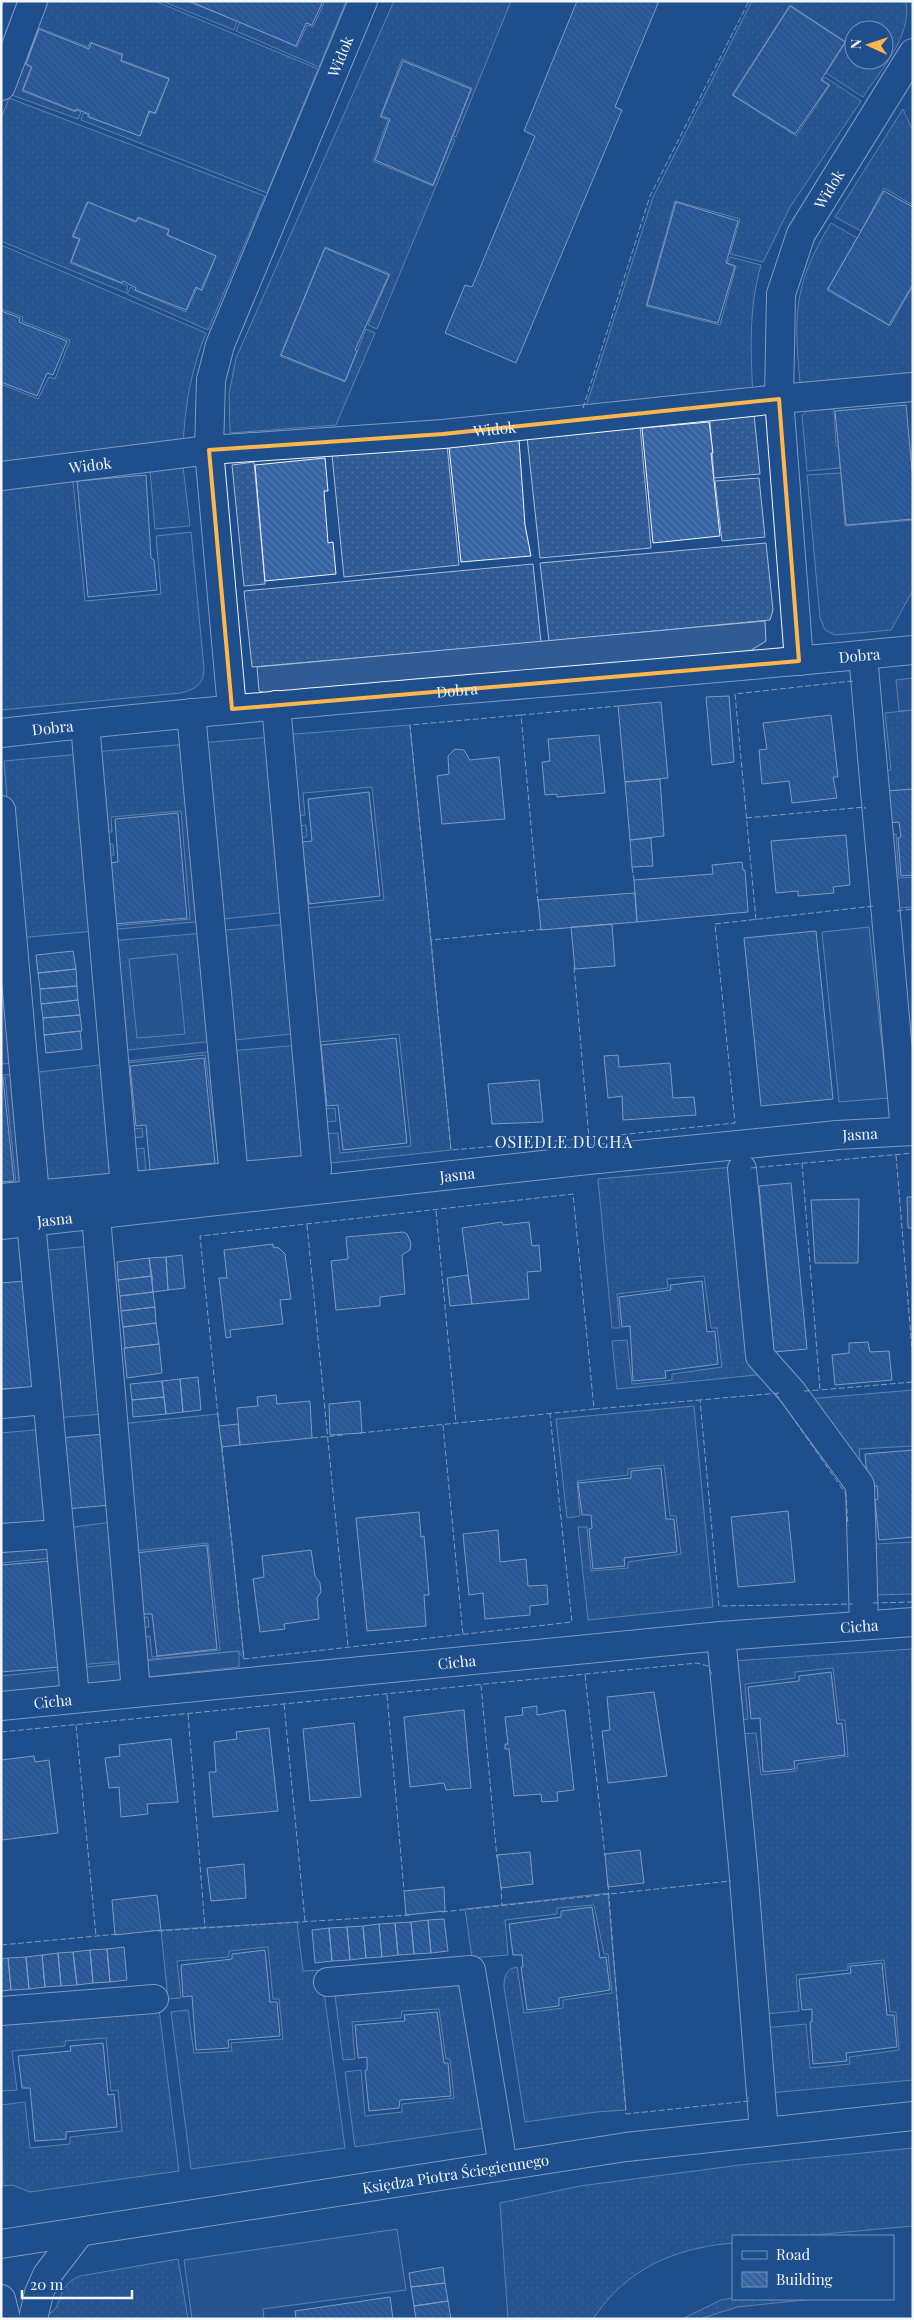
<svg xmlns="http://www.w3.org/2000/svg" width="914" height="2320" font-family="'Playfair Display',serif">
  <style>
    .grass { fill: url(#grass-dots); stroke: #a8bbd7; fill-rule: evenodd }
    .built { fill: #305b95; stroke: #a8bbd7 }
    .building { fill: url(#building-back-hatch); stroke: #f2f6ff }
    .lines { fill: none; stroke-linecap: round; stroke-linejoin: round }
    .minor-casing { stroke: #f2f6ff; stroke-width: 30 }
    .minor { stroke: #1f4e8c; stroke-width: 28 }
    .fence { stroke: #f2f6ff; stroke-width: 1; stroke-dasharray: 6 2.5; stroke-linecap: butt }
    .marked { fill: none; stroke: #ffb74d; stroke-width: 4; stroke-linejoin: round }
    .labels { text-anchor: middle; dominant-baseline: central; stroke-width: 4; stroke-linejoin: round; paint-order: stroke }
    .street-label { font-size: 15px; fill: #f2f6ff; stroke: #1f4e8c }
    .neighbourhood-label { font-size: 16px; letter-spacing: 1px; fill: #f2f6ff; stroke: #1f4e8c }
  </style>
  <defs>
    <pattern id="grass-dots" width="8" height="8" patternUnits="userSpaceOnUse" patternTransform="scale(1.25)"><rect width="8" height="8" fill="#305b95"/><path d="M2 2h.1M6 6h.1" fill="none" stroke="#4e73a5" stroke-width="1.8" stroke-linecap="round"/></pattern>
    <pattern id="building-back-hatch" width="6" height="6" patternUnits="userSpaceOnUse" patternTransform="scale(1.25)"><rect width="6" height="6" fill="#3563a3"/><path d="M-1 5l2 2M0 0l6 6M5-1l2 2" fill="none" stroke="#537ab1"/></pattern>
  </defs>
  <rect width="100%" height="100%" fill="#1f4e8c"/>
  <path class="grass" d="M45,1H155L318,69L267,193L81,120L83,113L88,114V117L140,136L150,112L156,114L169,78L121,60L123,54L90,42L88,47L39,28L25,64L31,67L22,91L76,112L77,110L81,112L78,119L9,94Z
    M162,1H187L237,21L234,30Z
    M325,1H346L319,67L236,31L240,22L297,47L307,25L313,27Z
    M394,1H511L456,137L453,136L472,88L402,59L380,117L388,120L373,161L433,186L452,138L455,140L377,329L368,325L390,274L325,247L280,356L345,382L366,329L375,333L336,425L230,433L229,394L236,358Z
    M752,1H906C912,37 881,69 863,97L826,73L846,42L790,5L732,95L796,136L830,85L822,80L825,77L861,101L790,207L763,262L730,254L740,219L675,201L646,306L720,325L736,266L727,263L730,257L761,265C748,310 751,353 753,399L583,416L653,197ZM854,30H884V60H854Z
    M9,98L265,196L208,330L127,294L131,287L134,290L186,312L197,288L202,291L216,256L168,235L169,229L138,217L136,221L87,202L72,237L79,239L70,263L128,286L126,293L1,241V119Z
    M903,109L913,131V205L884,188L861,231L835,217Z
    M831,223L857,238L827,290L890,326L913,286V382L801,392C794,320 791,287 831,223Z
    M1,245L206,333C191,370 185,405 183,446L1,465V384L38,399L49,377L55,379L70,340L22,321L23,317L1,309Z
    M834,409L836,446H839L840,468L807,471L802,415L807,411Z
    M754,415L760,474L714,478L710,420Z
    M640,426L651,548L540,558L527,437Z
    M447,445L459,565L344,577L332,455Z
    M182,458L190,526L155,529L150,470L73,480L85,601L161,594L156,536L191,532L204,668C204,684 196,689 181,693L1,710V480Z
    M254,462L265,584L244,586L232,465Z
    M841,473L845,526L913,520V590L891,630L835,635L825,630L820,618L807,475Z
    M759,478L765,537L722,541L715,481Z
    M766,543L773,610L770,620L549,641L540,563Z
    M533,564L541,642L252,667L244,591Z
    M913,710V789L887,791L885,771L891,770L885,713Z
    M410,725L451,1150L322,1164L319,1134L338,1133L340,1153L411,1146L399,1034L319,1042L325,1109L335,1108L336,1121L318,1123L292,827L306,825L307,837L299,838L306,908L384,900L372,787L303,793L305,815L291,816L283,735Z
    M273,737L288,912L215,920L199,743Z
    M188,744L205,921L108,930L100,845L113,844L114,855L106,857L112,926L190,919L181,811L111,817L112,832H99L93,752Z
    M81,754L96,931L18,938L4,761Z
    M896,834L899,878L913,877V907L889,909L883,835Z
    M289,924L300,1033L226,1041L216,931Z
    M205,933L215,1041L118,1051L109,941Z
    M1,953L20,1063L1,1064Z
    M300,1045L312,1165L239,1171L229,1051Z
    M216,1051L229,1172L130,1181L126,1150L144,1148L146,1174L219,1165L205,1055L126,1063L133,1129L142,1128L143,1137L126,1138L119,1062Z
    M108,1064L119,1182L40,1190L30,1073Z
    M20,1074L32,1193L16,1183L5,1077H1V1075Z
    M733,1167L766,1374L617,1389L612,1341L627,1340L632,1384L672,1380V1374L722,1367L717,1328H711L704,1276L667,1279L668,1288L617,1294L620,1328H612L598,1179Z
    M90,1246L103,1414L55,1418L40,1251Z
    M913,1390L912,1446L859,1449L861,1473L807,1399Z
    M694,1406L713,1607L588,1620L578,1527H587L591,1571L628,1568V1562L681,1554L676,1516H670L664,1465L628,1469V1475L577,1481L580,1516L567,1518L556,1419Z
    M218,1414L244,1659L238,1651L142,1660L139,1637L150,1636L152,1657L220,1650L208,1543L134,1551L140,1618L148,1617L149,1627L139,1628L120,1424Z
    M45,1429L53,1528L1,1532V1433Z
    M872,1501L876,1544L913,1542V1594L872,1595Z
    M112,1522L126,1661L78,1665L66,1528Z
    M55,1539L52,1558L1,1563V1544Z
    M912,1649L913,2080L769,2093L763,2028L806,2024L810,2068L850,2064L849,2057L899,2050L896,2012H890L884,1960L848,1964V1970L796,1975L799,2011L763,2014L738,1734L756,1733L761,1775L797,1771V1764L848,1756L845,1720H839L833,1668L795,1672V1678L745,1684L748,1719L737,1720L732,1661Z
    M608,1893L626,2110L596,2112L525,2122L504,1987C504,1976 506,1969 517,1967L524,2013L563,2008V2000L612,1993L608,1954H604L594,1905L557,1908V1914L505,1920L508,1955L472,1958L465,1909Z
    M297,1922L303,1971L321,1970L345,2148L191,2169L171,2012L188,2010L194,2053L232,2051L231,2043L283,2039L279,1999H273L268,1947L229,1951V1957L177,1961L181,1998L168,1999L161,1930Z
    M467,1975L492,2127L355,2147L345,2072L361,2070L365,2116L402,2112V2104L454,2098L450,2059H446L439,2009L402,2011L401,2018L352,2022L355,2059L343,2060L334,1987Z
    M159,2009L179,2171L30,2192L12,2185L3,2186L1,2105L25,2102L30,2148L70,2144V2137L122,2131L118,2090L111,2091L106,2038L65,2041V2046L12,2051L17,2090L1,2091V2022Z
    M913,2148V2226L802,2236H733V2243C674,2248 626,2269 593,2319H508L500,2203L580,2186L740,2165Z
    M178,2259L188,2319H47L46,2315C67,2307 52,2288 80,2276Z
    M733,2298V2299H814L737,2307L700,2319H682L721,2300Z"/>
  <path class="built" d="M765,621L766,641L750,651L275,695L259,691L257,667Z
    M913,678V710L899,711L896,680Z
    M869,927L888,1098L839,1102L822,932Z
    M177,954L185,1034L137,1038L129,959Z
    M239,1651V1667L1,1693V1676Z
    M397,2229L406,2290L263,2309L264,2319H192L184,2260Z"/>
  <path class="building" d="M189,1H323L312,25L306,23L296,46Z
    M577,1H659L615,107L622,110L516,363L445,333L465,285L472,287L535,136L524,131Z
    M790,6L845,42L821,80L829,85L795,134L733,95Z
    M39,29L89,49L91,43L122,55L121,61L169,79L155,113L149,111L140,136L89,117V114L76,109L75,111L23,90L32,67L26,64Z
    M403,61L471,89L433,185L375,160L390,119L381,116Z
    M884,191L913,207V284L889,325L828,289Z
    M88,202L136,222L138,218L169,230L167,235L216,256L201,290L196,287L186,310L135,290L136,288L123,281L122,283L71,262L80,239L73,236Z
    M676,202L738,221L726,263L735,266L718,323L647,305Z
    M325,248L389,275L355,350L357,351L345,381L281,355Z
    M1,311L20,318L19,322L67,341L53,375L47,373L37,396L1,382Z
    M906,405L913,480V519L846,525L835,411Z
    M709,422L713,453H711L720,536L653,543L642,428Z
    M519,440L525,525L531,556L461,562L449,447Z
    M325,458L328,491H324L328,543L333,542L336,574L265,581L255,465Z
    M146,475L151,558L154,560L157,590L88,597L77,481Z
    M729,696L734,762L712,765L706,697Z
    M661,702L668,778L625,782L618,706Z
    M831,715L838,777H833L837,798L792,803L789,781L762,784L759,750L767,749L763,723Z
    M599,735L605,793L557,797V794L545,795L542,762L550,761L548,739Z
    M455,749L464,750L470,760L499,757L505,819L442,824L437,776L449,774L448,756Z
    M660,779L664,836L630,840L625,782Z
    M913,789V875L901,876L898,838L901,837L899,822L890,823L887,791Z
    M369,792L380,896L309,904L302,842L312,841L308,799Z
    M178,813L187,918L114,924L110,863L118,862L115,819Z
    M846,835L850,885L833,887L834,893L798,896V891L776,893L771,841Z
    M651,838L653,866L632,867L630,840Z
    M742,862L743,870H745L748,912L637,922L634,880L713,874L712,865Z
    M635,893L637,922L541,930L538,900Z
    M612,924L615,966L575,969L571,927Z
    M816,931L833,1099L761,1106L744,938Z
    M73,951L76,969L38,973L36,955Z
    M76,969L77,986L40,989L38,973Z
    M77,986L78,1000L41,1004L40,989Z
    M78,1000L80,1015L43,1018L41,1004Z
    M80,1015L82,1031L44,1035L43,1018Z
    M80,1031L82,1049L46,1053L44,1035Z
    M396,1038L407,1143L343,1150L338,1105L327,1106L321,1045Z
    M618,1055L619,1067L670,1063L673,1098L694,1097L696,1115L623,1120L622,1096L608,1098L604,1056Z
    M204,1058L215,1163L150,1170L146,1125L136,1126L130,1066Z
    M1,1078H3L14,1181L1,1182Z
    M539,1080L543,1122L492,1124L488,1084Z
    M791,1183L807,1349L774,1352L759,1186Z
    M907,1197H913V1228H908Z
    M859,1199L858,1263H815L811,1200Z
    M502,1222L503,1225L529,1222L532,1246L539,1245L541,1271L527,1272L529,1299L472,1304L462,1228Z
    M403,1232L407,1234L411,1243L410,1250L402,1255L405,1294L380,1297V1306L336,1310L331,1261L348,1259L346,1237Z
    M273,1244V1247L279,1248L285,1254L291,1299L280,1300L283,1324L230,1330L231,1337L226,1338L219,1278H227L224,1250Z
    M182,1255L185,1288L168,1290L166,1257Z
    M166,1257L168,1290L153,1292L149,1258Z
    M149,1258L152,1276L118,1280L117,1262Z
    M468,1275L472,1304L450,1306L447,1278Z
    M152,1276L153,1292L120,1296L118,1280Z
    M25,1281L35,1387L1,1389V1283Z
    M702,1281L707,1332L715,1331L718,1364L665,1371L666,1378L633,1381L630,1326L622,1327L619,1297L671,1290L670,1285Z
    M153,1292L155,1307L121,1311L120,1296Z
    M155,1307L156,1323L123,1327L121,1311Z
    M156,1323L159,1344L125,1348L123,1327Z
    M868,1342L870,1352L889,1351L892,1380L835,1385L832,1355L849,1353V1343Z
    M159,1344L162,1373L127,1378L124,1348Z
    M198,1377L201,1410L183,1412L180,1379Z
    M180,1379L183,1412L166,1414L162,1381Z
    M162,1381L164,1397L132,1400L130,1384Z
    M276,1395L277,1404L310,1401L312,1438L240,1445L237,1408L258,1406L257,1397Z
    M164,1397L166,1414L133,1417L132,1400Z
    M360,1401L362,1433L330,1435L329,1404Z
    M238,1424L240,1445L222,1447L219,1426Z
    M104,1434L111,1505L66,1509L60,1438Z
    M913,1450V1537L879,1540L875,1500L878,1499L877,1486H868L865,1454Z
    M661,1468L666,1519H674L677,1552L624,1558L625,1566L593,1569L589,1529L592,1528L591,1515H582L578,1483L631,1478V1471Z
    M788,1511L795,1582L738,1587L731,1517Z
    M419,1512L421,1537L424,1536L429,1595H424L426,1626L367,1631L356,1518Z
    M498,1530L500,1562L526,1559L528,1586L547,1585L548,1604L530,1606V1615L485,1619L483,1593L469,1595L463,1534Z
    M207,1545L217,1649L157,1656L152,1614H141L135,1553Z
    M311,1550L315,1576L320,1583L321,1592L317,1598L319,1619L284,1624L285,1629L260,1632L253,1579L264,1577L262,1556Z
    M51,1561L60,1667L1,1672V1565Z
    M831,1672L837,1724L842,1723L845,1755L794,1761L795,1769L763,1772L760,1718L751,1719L748,1687L799,1681V1676Z
    M654,1692L667,1776L608,1783L602,1731L610,1730L607,1697Z
    M537,1706V1715L565,1710L574,1790L557,1792L558,1801L542,1802L541,1794L514,1796L509,1749H505V1744H508L505,1717L523,1715L522,1708Z
    M464,1710L471,1788L446,1790L444,1783L410,1787L404,1717Z
    M354,1723L361,1797L310,1801L303,1729Z
    M269,1728L278,1811L213,1817L209,1772H216L214,1742L237,1739L236,1732Z
    M171,1739L178,1802L147,1804L148,1814L121,1817L119,1787L109,1788L105,1758L120,1756L119,1745Z
    M34,1756L35,1762L49,1760L58,1833L2,1840L1,1760Z
    M640,1850L644,1883L608,1887L605,1854Z
    M530,1852L533,1884L501,1888L497,1855Z
    M244,1864L246,1898L211,1901L207,1868Z
    M444,1887L445,1911L406,1915L404,1891Z
    M157,1895L161,1930L115,1935L112,1900Z
    M592,1907L600,1958L606,1957L610,1990L559,1998V2006L527,2010L521,1967H523L522,1955H513L509,1924L561,1917V1911Z
    M444,1919L448,1951L431,1953L428,1920Z
    M428,1920L431,1953L414,1954L411,1922Z
    M411,1922L414,1954L398,1955L395,1923Z
    M395,1923L398,1955L382,1957L379,1924Z
    M379,1924L382,1957L366,1958L363,1926Z
    M363,1926L366,1958L350,1960L347,1927Z
    M347,1927L350,1960L332,1961L329,1928Z
    M329,1928L332,1961L315,1963L312,1930Z
    M124,1947L127,1980L110,1982L107,1949Z
    M107,1949L110,1982L93,1983L90,1950Z
    M90,1950L93,1983L77,1985L73,1952Z
    M265,1950L270,2002H277L280,2036L228,2040L229,2048L196,2050L192,1996L183,1997L181,1965L232,1959V1954Z
    M73,1952L77,1985L61,1986L58,1953Z
    M58,1953L61,1986L45,1987L42,1955Z
    M42,1955L45,1987L29,1989L26,1957Z
    M26,1957L29,1989L11,1990L8,1958Z
    M8,1958L11,1990L1,1991V1959Z
    M882,1963L887,2015H894L897,2047L846,2053L847,2061L813,2064L810,2022H812V2009L802,2010L799,1979L851,1973L850,1966Z
    M437,2012L444,2063H448L451,2096L400,2100L399,2108L369,2111L365,2071L367,2070V2057L358,2058L355,2025L405,2021L404,2015Z
    M103,2043L108,2095L114,2094L117,2127L66,2132V2139L35,2141L30,2088H22L18,2056L71,2051L70,2046Z
    M443,2267L445,2283L411,2287L409,2273Z
    M445,2283L448,2301L414,2306L411,2287Z
    M390,2297L393,2319H296L295,2311Z
    M448,2301L451,2319H416L414,2306Z"/>
  <g class="lines">
    <defs>
      <g id="minor">
        <path d="M1,86L33,1"/>
        <path id="s1" d="M1,476L209,450L443,434L779,399L913,387"/>
        <path d="M863,655L905,1131"/>
        <path id="s2" d="M799,661L779,399L781,294L801,234L913,53"/>
        <path id="s3" d="M232,709L209,450L211,380L220,345L363,1"/>
        <path d="M191,713L234,1177"/>
        <path d="M85,724L125,1187"/>
        <path id="s4" d="M1,733C304,699 609,680 913,650"/>
        <path d="M1,810L35,1195"/>
        <path d="M742,1169L760,1356L792,1392L860,1485L864,1625"/>
        <path d="M1,1198L317,1169L276,705"/>
        <path d="M96,1216L136,1692"/>
        <path d="M31,1222L75,1698"/>
        <path id="s5" d="M1,1225L588,1160L837,1135L913,1131"/>
        <path d="M1,1404L46,1400"/>
        <path d="M1,1538L59,1534"/>
        <path d="M721,1636L743,1866L764,2132"/>
        <path id="s6" d="M1,1706L721,1636L913,1622"/>
        <path d="M328,1982L471,1970L503,2166"/>
        <path d="M1,2011L154,1999"/>
        <path id="s7" d="M1,2244L626,2147L913,2116"/>
        <path d="M1,2299L6,2319"/>
        <path d="M33,2319L39,2293L47,2275L80,2232"/>
      </g>
    </defs>
    <use href="#minor" class="minor-casing"/>
    <use href="#minor" class="minor"/>
    <path class="fence" d="M1,8L4,1
      M583,408L650,196L749,1
      M521,715L410,725L431,940L545,929
      M746,818L865,807V809
      M632,867L634,880
      M538,902L521,715L618,706
      M897,911L913,909
      M756,920L735,694L852,681L853,684
      M431,940L451,1150L589,1138
      M574,967L589,1138L735,1123L715,924L874,906
      M896,1155L913,1362
      M802,1163L820,1390L913,1382
      M751,1168L913,1153
      M436,1211L456,1423
      M307,1225L348,1646
      M804,1391L820,1390
      M779,1393L700,1400L719,1606L853,1604
      M776,1394L846,1494L848,1526
      M443,1425L463,1635
      M219,1426L200,1236L573,1194L594,1409L700,1400
      M360,1433L594,1409
      M312,1438L343,1435
      M222,1447L244,1659L572,1622L550,1414
      M873,1603L913,1602
      M585,1675L605,1856
      M481,1685L497,1858
      M387,1695L404,1891
      M284,1704L305,1921
      M188,1714L205,1928
      M76,1725L96,1936
      M1,1732L697,1663L708,1666L712,1675
      M608,1884L626,2114L749,2101L748,2097
      M501,1885L502,1905
      M442,1912L731,1881
      M158,1931L410,1915
      M1,1945L118,1934"/>
  </g>
  <path d="M0 0H914V2320H0ZM779,399L799,661L232,709L209,450L443,434Z" fill="#1f4e8c" fill-opacity=".55" fill-rule="evenodd"/>
  <path class="marked" d="M779,399L799,661L232,709L209,450L443,434Z"/>
  <g class="labels">
    <g class="street-label">
      <text stroke="none"><textPath href="#s3" startOffset="679">Widok</textPath></text>
      <text stroke="none"><textPath href="#s2" startOffset="484">Widok</textPath></text>
      <text stroke="none"><textPath href="#s1" startOffset="496">Widok</textPath></text>
      <text stroke="none"><textPath href="#s1" startOffset="90">Widok</textPath></text>
      <text stroke="none"><textPath href="#s4" startOffset="862">Dobra</textPath></text>
      <text stroke="none"><textPath href="#s4" startOffset="458">Dobra</textPath></text>
      <text stroke="none"><textPath href="#s4" startOffset="52">Dobra</textPath></text>
      <text stroke="none"><textPath href="#s5" startOffset="864">Jasna</textPath></text>
      <text stroke="none"><textPath href="#s5" startOffset="459">Jasna</textPath></text>
      <text stroke="none"><textPath href="#s5" startOffset="54">Jasna</textPath></text>
      <text stroke="none"><textPath href="#s6" startOffset="862">Cicha</textPath></text>
      <text stroke="none"><textPath href="#s6" startOffset="458">Cicha</textPath></text>
      <text stroke="none"><textPath href="#s6" startOffset="52">Cicha</textPath></text>
      <text stroke="none"><textPath href="#s7" startOffset="460">Księdza Piotra Ściegiennego</textPath></text>
    </g>
    <g class="neighbourhood-label">
      <text x="564" y="1141">OSIEDLE DUCHA</text>
    </g>
  </g>
  <rect width="914" height="2320" fill="none" stroke="#f2f6ff" stroke-width="5"/>
  <rect x="732" y="2235" width="162" height="65" fill="#1f4e8c" stroke="#7391ba"/>
  <rect x="742" y="2251" width="25" height="8" fill="#1f4e8c" stroke="#7391ba"/>
  <text x="776" y="2260" font-size="15" fill="#f2f6ff">Road</text>
  <rect x="742" y="2272" width="25" height="15" fill="url(#building-back-hatch)" stroke="#7391ba"/>
  <text x="776" y="2285" font-size="15" fill="#f2f6ff">Building</text>
  <g transform="translate(869 45) rotate(273)"><circle r="24" fill="#1f4e8c" stroke="#7391ba"/>
  <path d="M0-4L9 19L0 12L-9 19Z" fill="#ffb74d"/>
  <text y="-8" font-size="14" font-weight="bold" text-anchor="middle" fill="#f2f6ff">N</text>
  </g>
  <path d="M22 2290v8h110v-8" fill="none" stroke="#f2f6ff" stroke-width="2.5"/>
  <text x="30" y="2290" font-size="15" fill="#f2f6ff" stroke="#1f4e8c" stroke-width="4" paint-order="stroke">20 m</text>
</svg>
